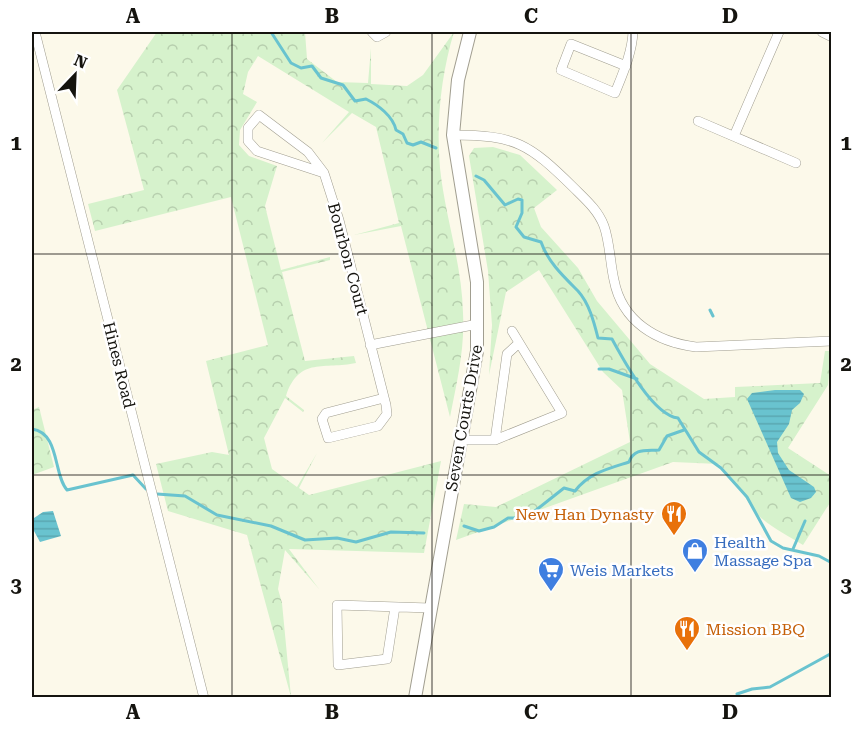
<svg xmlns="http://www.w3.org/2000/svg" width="863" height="729" font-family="'Roboto Serif',serif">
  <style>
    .park { fill: url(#park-crowns) }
    .water { fill: url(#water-rules) }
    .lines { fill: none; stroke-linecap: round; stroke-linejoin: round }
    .stream { stroke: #69c3cf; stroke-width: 3 }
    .street-casing { stroke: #a19e90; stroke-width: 10 }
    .secondary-casing { stroke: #a19e90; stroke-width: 14 }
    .street { stroke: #fff; stroke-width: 9 }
    .secondary { stroke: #fff; stroke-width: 12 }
    .grid { fill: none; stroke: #15140f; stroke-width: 1.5; stroke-opacity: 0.55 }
    .labels { text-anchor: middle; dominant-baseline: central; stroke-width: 5; stroke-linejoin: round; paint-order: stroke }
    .street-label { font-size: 16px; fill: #15140f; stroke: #fff }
    .food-label { font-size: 16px; fill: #c56008; stroke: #fff; text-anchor: end }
    .shop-label { font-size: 16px; fill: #366cbe; stroke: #fff; text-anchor: start }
    .neatline { fill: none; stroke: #15140f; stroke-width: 2 }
    .grid-label { font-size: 20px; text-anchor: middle; font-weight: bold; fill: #15140f }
  </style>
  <defs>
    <pattern id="park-crowns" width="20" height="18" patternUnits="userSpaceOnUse" patternTransform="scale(1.5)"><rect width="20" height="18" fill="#d6f2cc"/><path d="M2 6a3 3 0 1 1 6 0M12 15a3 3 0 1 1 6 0" fill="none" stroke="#b7cfae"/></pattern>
    <pattern id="water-rules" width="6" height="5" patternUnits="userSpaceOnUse" patternTransform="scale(1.5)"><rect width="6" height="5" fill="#69c3cf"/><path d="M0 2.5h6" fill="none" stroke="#5aa7b1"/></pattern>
  </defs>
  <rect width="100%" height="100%" fill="#fcf9ea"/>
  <path class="park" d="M157,32H305L307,59L337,82L368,83L371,48V84L407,86L423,75L454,32C441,75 436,122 440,168C445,216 462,264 463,313C465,348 457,382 450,417L401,226L354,235L399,223L376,127L352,113L322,143L349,112L258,56L248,72L243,94L257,102L240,130L239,145L249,156L277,166L265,206L281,270L330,257V260L282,272L305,361L354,356L356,363C325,370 299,356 286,396L304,410L303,412L285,398L264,438L272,469L297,487L317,453L299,488L309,495L441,461L424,553L289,549L319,589L285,550L278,589L282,603L291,697L247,535L168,511L156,464L212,452L229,455L206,361L268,345L231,197L95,231L88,204L144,190L117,90Z
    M493,147L520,155L557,190L534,208L541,227L578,268L597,301L650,364L704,399L735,397V387L820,383L825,351H831L828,385L788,448L831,476V501L803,545C787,535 765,525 753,509C741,492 735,480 719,464L673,462L456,540L464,504L496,507L630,442L622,390L603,372L539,270L506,292L489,375L492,325L488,271L469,156L474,148Z
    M39,407L54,467L32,475V410Z"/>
  <path class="water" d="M775,390H800L804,394L800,403L792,410L789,424L777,442L778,453L789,470L814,487L816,492L811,498L800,502L791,498L747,399L752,393Z
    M53,511L61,536L40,542L34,531V518L43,512Z"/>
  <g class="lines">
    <path class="stream" d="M271,32L291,63L301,68L312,66L321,78L343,85L355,101L366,99C378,105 393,116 396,130L403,134L407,143L413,145L421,142L436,148
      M476,176L484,180L505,205L518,199L522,200V213L516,227L524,237L541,242C548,262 563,276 578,291C589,303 594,322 598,338L612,339C624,361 653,415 678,418L699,452L721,468L747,497L771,541L783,548L819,556L832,563
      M710,310L713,316
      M599,369H609L637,379
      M32,429C60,433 53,474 67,490L133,475L146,489
      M157,494L185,496L217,515L271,526L305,540L337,538L356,542L391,532L424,533
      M464,526L479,531L494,527L508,518H526L564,488L575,491C589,473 607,469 629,462C634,448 646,451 659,450L667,436L684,430
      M793,549L805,521
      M737,694L752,689L770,687L832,653"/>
    <defs>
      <path id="street" d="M35,32L204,698
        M372,32L377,37L386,32
        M822,32L832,37
        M626,66L571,44L561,70L615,93C623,73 632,53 633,32
        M698,121L796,163
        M453,135C516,135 529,144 573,187C585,199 598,210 604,226C610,243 610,263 614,280C622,322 657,342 696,347L832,341
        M734,136L779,32
        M324,173L257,151L248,141V128L259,115L308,152L324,173L339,220L386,405L387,414L378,426L328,438L322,419L326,413L384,398
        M370,345L478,324
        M461,440H495L562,413L512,331
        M495,440L507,354L519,343
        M395,607L387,659L338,665L337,605L430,608"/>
      <path id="secondary" d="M415,698L477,351V282L453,135L458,80L470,32"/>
    </defs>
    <use href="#street" class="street-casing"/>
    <use href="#secondary" class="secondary-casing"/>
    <use href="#street" class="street"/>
    <use href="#secondary" class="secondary"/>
  </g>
  <path class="grid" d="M232,32V698M432,32V698M631,32V698M32,254H832M32,475H832"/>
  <defs>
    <symbol id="restaurant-pin" viewBox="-11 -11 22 30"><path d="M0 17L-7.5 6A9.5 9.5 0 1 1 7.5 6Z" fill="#e8710a" stroke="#fff"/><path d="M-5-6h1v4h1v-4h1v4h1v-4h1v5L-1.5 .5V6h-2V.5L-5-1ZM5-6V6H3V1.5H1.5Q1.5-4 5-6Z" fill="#fff"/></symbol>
    <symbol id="shop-pin" viewBox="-11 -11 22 30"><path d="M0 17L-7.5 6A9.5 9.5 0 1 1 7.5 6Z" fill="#3f7fe0" stroke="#fff"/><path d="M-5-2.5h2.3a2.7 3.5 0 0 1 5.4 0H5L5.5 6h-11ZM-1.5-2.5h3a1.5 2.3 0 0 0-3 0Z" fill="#fff"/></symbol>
    <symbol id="supermarket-pin" viewBox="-11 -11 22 30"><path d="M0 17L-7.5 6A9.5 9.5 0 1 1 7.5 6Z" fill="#3f7fe0" stroke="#fff"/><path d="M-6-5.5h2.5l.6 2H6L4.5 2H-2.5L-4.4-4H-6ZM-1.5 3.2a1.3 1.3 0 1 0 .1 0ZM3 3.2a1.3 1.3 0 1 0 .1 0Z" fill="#fff"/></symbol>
  </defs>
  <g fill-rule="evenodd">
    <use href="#restaurant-pin" x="659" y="499" width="30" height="40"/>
    <use href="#shop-pin" x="680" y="536" width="30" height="40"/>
    <use href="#supermarket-pin" x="536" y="555" width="30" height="40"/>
    <use href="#restaurant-pin" x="672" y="614" width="30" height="40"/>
  </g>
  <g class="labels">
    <g class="street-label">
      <text transform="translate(348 259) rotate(75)">Bourbon Court</text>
      <text transform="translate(119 365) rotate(76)">Hines Road</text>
      <text transform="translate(464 418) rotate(-80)">Seven Courts Drive</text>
    </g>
    <g class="food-label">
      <text x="654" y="514">New Han Dynasty</text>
      <text x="706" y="629" text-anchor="start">Mission BBQ</text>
    </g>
    <g class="shop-label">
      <text x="714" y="542">Health<tspan x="714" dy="18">Massage Spa</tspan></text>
      <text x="570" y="570">Weis Markets</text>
    </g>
  </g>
  <rect width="863" height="729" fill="none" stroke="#ffffff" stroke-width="66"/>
  <g transform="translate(75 75) rotate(23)" stroke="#ffffff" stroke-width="4.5" paint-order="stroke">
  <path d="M0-4.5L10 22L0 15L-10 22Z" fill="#15140f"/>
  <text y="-9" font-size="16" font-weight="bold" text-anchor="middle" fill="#15140f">N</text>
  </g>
  <rect x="33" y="33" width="797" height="663" class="neatline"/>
  <g class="grid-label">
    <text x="133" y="23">A</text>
    <text x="332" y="23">B</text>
    <text x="531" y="23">C</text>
    <text x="730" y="23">D</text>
    <text x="16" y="150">1</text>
    <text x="846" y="150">1</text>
    <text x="16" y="371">2</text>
    <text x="846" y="371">2</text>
    <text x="16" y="592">3</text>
    <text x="846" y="592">3</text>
    <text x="133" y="719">A</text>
    <text x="332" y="719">B</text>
    <text x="531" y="719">C</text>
    <text x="730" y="719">D</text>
  </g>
</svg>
